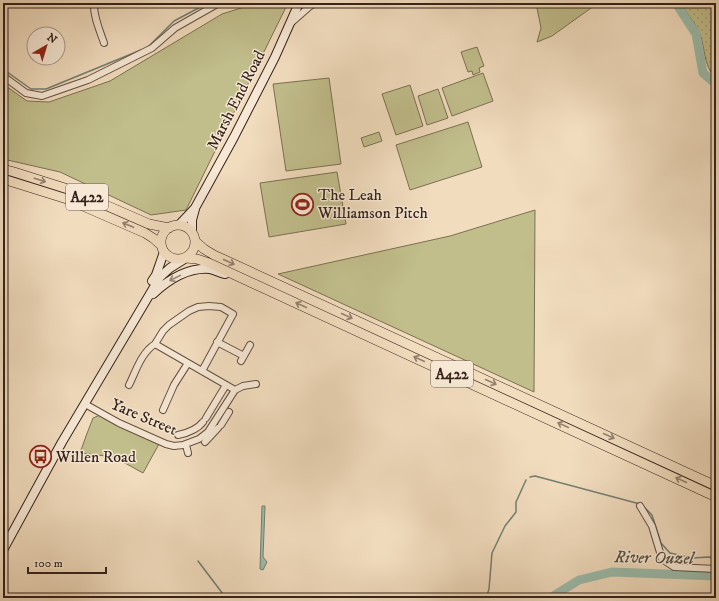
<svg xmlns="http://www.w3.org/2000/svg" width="719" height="601" font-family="'IM FELL DW Pica',serif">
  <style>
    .green { fill: #c1be8c; stroke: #7c7054 }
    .park { fill: url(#park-dots); stroke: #7c7054 }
    .water { fill: #9cbcac; stroke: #737e72 }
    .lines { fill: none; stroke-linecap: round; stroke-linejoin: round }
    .stream { stroke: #737e72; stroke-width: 1.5 }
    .river { stroke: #9cbcac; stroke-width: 9 }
    .street-casing { stroke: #655044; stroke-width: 8 }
    .secondary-casing { stroke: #36221b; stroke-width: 10 }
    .primary-casing { stroke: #36221b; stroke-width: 10 }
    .street { stroke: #f6e8d5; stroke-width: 6 }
    .secondary { stroke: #f6e8d5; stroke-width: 8 }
    .primary { stroke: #f1dcbe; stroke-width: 9 }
    .oneway { stroke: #947f6c }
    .oneway2 { stroke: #968578 }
    .labels { text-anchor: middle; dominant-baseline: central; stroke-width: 3; stroke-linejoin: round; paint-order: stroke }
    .shield { fill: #f6e8d5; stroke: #705d53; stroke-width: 1 }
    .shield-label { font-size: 15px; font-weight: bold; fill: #36221b }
    .street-label { font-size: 16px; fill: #36221b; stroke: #f6e8d5 }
    .poi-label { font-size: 16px; fill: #36221b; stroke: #f6e8d5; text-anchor: start }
    .water-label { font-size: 17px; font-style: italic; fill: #555046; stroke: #f6e8d5 }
  </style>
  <defs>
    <pattern id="park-dots" width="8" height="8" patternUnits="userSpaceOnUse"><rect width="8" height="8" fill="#c1be8c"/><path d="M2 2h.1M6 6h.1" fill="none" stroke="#a6a378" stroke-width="1.8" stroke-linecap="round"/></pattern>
  </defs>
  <rect width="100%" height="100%" fill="#f1dcbe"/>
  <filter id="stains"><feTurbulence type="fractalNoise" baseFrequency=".005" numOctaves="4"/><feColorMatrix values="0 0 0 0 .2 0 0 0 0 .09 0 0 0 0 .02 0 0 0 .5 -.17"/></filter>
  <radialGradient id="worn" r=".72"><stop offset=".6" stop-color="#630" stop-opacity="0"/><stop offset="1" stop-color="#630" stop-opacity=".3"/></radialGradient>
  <path class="green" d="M257,3H288L186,210L151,215L60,172L3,159V84L27,101L49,102L110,81L222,14Z
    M536,3H598L552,36L537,42L541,28Z
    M477,47L484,66L479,68L480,72L473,75L472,71L468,72L461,52Z
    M483,73L493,101L452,116L442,88Z
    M329,78L341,164L286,171L273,84Z
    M410,85L423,126L396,135L382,94Z
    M438,89L448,118L427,125L418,96Z
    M468,122L482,167L410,190L396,145Z
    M379,132L382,141L364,147L361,138Z
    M337,172L346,224L269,237L260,183Z
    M535,210L534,392L278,274L450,236Z
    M100,415L159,444L143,473L114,457L80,453L86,436L93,418Z"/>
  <path class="park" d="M681,3H716V79C702,64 706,46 698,30C693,20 686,12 681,3Z"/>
  <path class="water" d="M262,506H265L263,557L267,562L263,570L260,569Z"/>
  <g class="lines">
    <path class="stream" d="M147,48L174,21L208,3
      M3,69L31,89H46L141,50
      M530,477L535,476L640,504
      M645,508L652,515L661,543L670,553L692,558L709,557L716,559
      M198,561L226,598
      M486,598L489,589L492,553L505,526L516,512V502L526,480"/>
    <path class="river" d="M676,3L696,34L703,73L716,84
      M550,598L579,580L612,572L716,576"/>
    <defs>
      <path id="street" d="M94,3C93,16 100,31 104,43
        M292,22L309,7L315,3
        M3,76L26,93L42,96L88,80L152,48L175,28L219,3
        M217,342L244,356
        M155,344L163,331L169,325L189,311L198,307L209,306L221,307L233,314L202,371
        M241,361L250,345
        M129,385C136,371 141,353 155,344L235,390
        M235,390L243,386L256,384
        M85,404L119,423L166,444L174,446L183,445L199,439L208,432L235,390
        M163,410L174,385L188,363
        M206,418L226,385
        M221,425L229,412
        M178,435C188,433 197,430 203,422
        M205,442L218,428
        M186,445L188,453
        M640,506L652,526L662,559L674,567L716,569"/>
      <path id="secondary" d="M179,225L195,208L234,137L275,57L299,3
        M192,232V220L195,209
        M152,281L156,275L164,252
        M153,294C168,280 188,267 210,269C215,270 220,273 225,274
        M3,550L62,442L160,277L170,268L186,258"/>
      <path id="primary" d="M3,169L14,172L71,190L149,224L169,228
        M3,179L67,199L145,233L153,238L161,245
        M161 242a17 17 0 1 1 34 0a17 17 0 1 1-34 0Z
        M196,242L204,249L214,255L716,486
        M186,258L197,259L209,263L716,497"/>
    </defs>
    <use href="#street" class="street-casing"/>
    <use href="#secondary" class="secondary-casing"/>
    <use href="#primary" class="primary-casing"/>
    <use href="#street" class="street"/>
    <use href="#secondary" class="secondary"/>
    <use href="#primary" class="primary"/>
  </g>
  <defs><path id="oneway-shaft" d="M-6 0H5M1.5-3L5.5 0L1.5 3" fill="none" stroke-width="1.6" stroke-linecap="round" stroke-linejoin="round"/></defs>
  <g class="oneway">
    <use href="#oneway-shaft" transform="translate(40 180) rotate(18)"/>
    <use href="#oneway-shaft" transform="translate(128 225) rotate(-157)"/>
    <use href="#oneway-shaft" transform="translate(229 262) rotate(25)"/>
    <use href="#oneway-shaft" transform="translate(301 305) rotate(-155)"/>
    <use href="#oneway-shaft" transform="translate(347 316) rotate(25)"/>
    <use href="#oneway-shaft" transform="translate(419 359) rotate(-155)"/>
    <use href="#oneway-shaft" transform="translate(491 382) rotate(25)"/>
    <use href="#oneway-shaft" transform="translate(563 425) rotate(-155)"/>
    <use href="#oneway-shaft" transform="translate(609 436) rotate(25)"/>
    <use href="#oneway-shaft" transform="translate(681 480) rotate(-155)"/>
  </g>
  <use class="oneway2" href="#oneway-shaft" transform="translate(175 278) rotate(154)"/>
  <defs>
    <symbol id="stadium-ring" viewBox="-11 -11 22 22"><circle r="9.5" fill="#f6e8d5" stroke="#8f2418" stroke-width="1.5"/><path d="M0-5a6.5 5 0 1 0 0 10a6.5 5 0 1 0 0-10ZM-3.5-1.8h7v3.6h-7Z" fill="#8f2418"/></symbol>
    <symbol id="bus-ring" viewBox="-11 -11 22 22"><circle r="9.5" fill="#f6e8d5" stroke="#8f2418" stroke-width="1.5"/><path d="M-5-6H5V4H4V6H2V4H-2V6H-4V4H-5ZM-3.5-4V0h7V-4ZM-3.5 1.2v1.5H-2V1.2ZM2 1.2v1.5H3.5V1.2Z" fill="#8f2418"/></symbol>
  </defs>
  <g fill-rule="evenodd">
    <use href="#stadium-ring" x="290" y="192" width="25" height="25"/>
    <use href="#bus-ring" x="28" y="444" width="25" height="25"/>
  </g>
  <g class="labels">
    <g class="shield">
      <rect x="66" y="184" width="42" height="26" rx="3"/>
      <rect x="431" y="361" width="42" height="26" rx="3"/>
    </g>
    <g class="shield-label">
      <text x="87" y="197">A422</text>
      <text x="452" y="374">A422</text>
    </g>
    <g class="street-label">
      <text transform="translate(236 100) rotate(-63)">Marsh End Road</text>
      <text transform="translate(144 417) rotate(23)">Yare Street</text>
    </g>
    <g class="poi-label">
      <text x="318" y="195">The Leah<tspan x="318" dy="18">Williamson Pitch</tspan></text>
      <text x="56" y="457">Willen Road</text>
    </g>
    <g class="water-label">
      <text transform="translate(654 558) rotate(1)">River Ouzel</text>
    </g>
  </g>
  <rect width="719" height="601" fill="none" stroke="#f1dcbe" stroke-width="16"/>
  <rect x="4" y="4" width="711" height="593" fill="none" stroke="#36221b" stroke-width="2"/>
  <rect x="8" y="8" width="703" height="585" fill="none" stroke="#36221b"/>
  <g transform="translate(46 46) rotate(38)"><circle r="19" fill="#f6e8d5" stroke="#a9998b"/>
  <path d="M0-3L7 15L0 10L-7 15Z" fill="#8f2418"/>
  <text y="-6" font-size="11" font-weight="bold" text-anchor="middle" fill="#36221b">N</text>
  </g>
  <path d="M28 567v6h78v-6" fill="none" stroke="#36221b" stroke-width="2"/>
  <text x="34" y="567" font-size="12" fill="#36221b" stroke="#f6e8d5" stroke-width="3" paint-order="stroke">100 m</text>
  <rect width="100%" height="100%" filter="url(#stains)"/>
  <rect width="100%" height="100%" fill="url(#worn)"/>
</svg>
